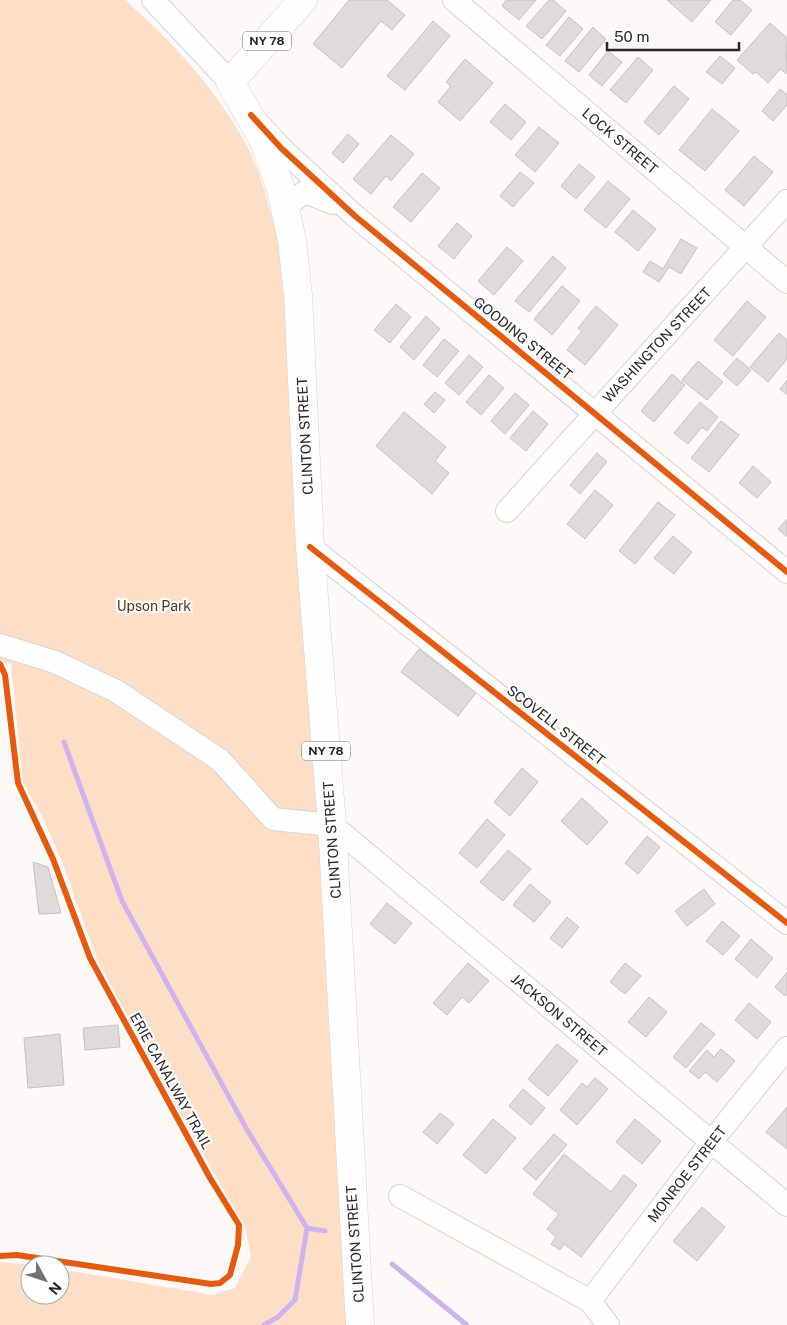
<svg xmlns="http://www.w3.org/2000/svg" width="787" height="1325" font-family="'Public Sans',sans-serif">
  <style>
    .green { fill: #fedfc5 }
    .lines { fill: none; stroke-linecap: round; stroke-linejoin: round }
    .stream { stroke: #cdb4f1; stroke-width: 5 }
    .building { fill: #dfdbda; stroke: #c5c1c1 }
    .minor-casing { stroke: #d6d2d3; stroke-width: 24 }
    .major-casing { stroke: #d6d2d3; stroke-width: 29 }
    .minor { stroke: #fffefe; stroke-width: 22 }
    .major { stroke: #fffefe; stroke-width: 28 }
    .cycleway-casing { stroke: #fff; stroke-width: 9 }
    .cycleway { stroke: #e8590c; stroke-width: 6 }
    .labels { text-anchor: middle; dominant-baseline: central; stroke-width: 4.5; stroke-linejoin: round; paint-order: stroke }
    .shield { fill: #fff; stroke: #6a6667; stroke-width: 1 }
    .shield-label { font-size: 12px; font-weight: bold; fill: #2a2526 }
    .street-label { font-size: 14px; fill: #2a2526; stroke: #fff }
    .park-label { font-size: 14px; fill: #543617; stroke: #fff }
  </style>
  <rect width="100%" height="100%" fill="#fdf9f9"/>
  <path class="green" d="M0,0H125C174,43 219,92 249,150C266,186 274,226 283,264L360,1325H0V1262L35,1265H30V1295H60V1269L213,1295L235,1288L251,1257L245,1227L172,1099L96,957L63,864L42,816L23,783L11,663H0Z"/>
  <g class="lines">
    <path class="stream" d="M64,742L122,901L246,1128L307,1228
      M307,1228L325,1231
      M392,1264L467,1325
      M264,1325L278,1317L295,1300L307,1228"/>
  </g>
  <path class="building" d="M349,0H387L405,15L392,30L381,21L342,68L313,44Z
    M506,0H536L519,20L502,6Z
    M549,0H553L566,11L542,39L526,26Z
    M667,0H711L692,22Z
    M733,0H740L752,10L731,35L715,22Z
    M569,17L583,29L560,56L546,45Z
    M433,21L450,36L405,90L387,76Z
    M770,23L786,37L787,74L780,69L768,83L756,72L753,74L737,60Z
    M593,27L606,39L579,72L565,61Z
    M608,51L622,62L602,86L589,75Z
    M720,56L735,68L722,84L706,72Z
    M638,57L653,70L626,103L610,90Z
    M465,59L493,83L460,121L438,102L451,86L446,82Z
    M674,86L689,99L659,135L644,122Z
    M780,89L787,95V105L773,121L762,111Z
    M505,104L526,122L511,140L490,122Z
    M712,109L739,131L705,171L679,150Z
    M539,127L559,143L535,172L515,155Z
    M348,134L359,144L343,163L332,153Z
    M391,135L414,154L391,181L386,176L371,194L353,179Z
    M754,156L773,172L744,206L725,190Z
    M579,164L595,177L576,199L561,186Z
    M520,172L534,183L513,207L500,196Z
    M422,173L440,188L411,222L393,207Z
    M608,181L630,199L606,228L584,210Z
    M633,210L656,229L638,251L615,232Z
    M457,223L472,236L454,259L438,246Z
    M681,239L697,248L681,274L669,267L659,282L643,272L650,261L663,269Z
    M507,247L523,261L494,295L478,281Z
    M553,256L566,268L529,312L515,301Z
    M562,286L580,301L552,335L534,319Z
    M747,301L766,317L733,356L714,340Z
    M396,304L411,317L390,343L374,330Z
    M596,306L618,325L585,365L567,350L582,331L578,328Z
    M426,316L440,329L414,360L400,347Z
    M779,333L787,340V359L768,382L750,367Z
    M444,339L459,351L437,377L423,365Z
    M469,355L483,367L459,395L445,383Z
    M737,358L751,370L737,386L723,374Z
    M698,361L723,382L707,400L682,380Z
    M672,374L685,385L654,422L641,411Z
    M489,375L504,388L481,415L466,402Z
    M787,380V395L780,389Z
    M435,392L445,400L434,413L424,404Z
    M515,393L529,405L505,434L491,421Z
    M700,402L718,417L707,431L702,427L688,444L674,433Z
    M533,411L548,424L526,451L510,438Z
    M404,412L446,447L435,461L449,473L432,494L376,446Z
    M721,421L739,435L709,472L691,458Z
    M597,453L607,462L580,494L570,485Z
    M753,466L771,482L757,498L739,483Z
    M595,490L613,505L585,539L567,524Z
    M658,502L675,515L635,564L619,551Z
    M787,519V537L778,529Z
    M673,536L692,552L674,574L654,558Z
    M419,649L476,693L458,716L401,672Z
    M522,768L538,782L510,816L494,802Z
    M582,798L608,822L587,845L561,821Z
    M487,819L505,835L477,868L459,853Z
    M647,836L660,847L638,874L625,863Z
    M508,850L531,869L503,901L480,882Z
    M33,862L48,867L61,913L39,914Z
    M530,884L551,902L534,922L513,905Z
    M704,889L715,904L687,926L675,911Z
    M387,903L412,923L395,944L370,924Z
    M567,917L579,927L562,948L550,938Z
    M722,921L740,936L723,955L706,941Z
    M751,939L773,958L757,978L735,959Z
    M468,963L489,981L469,1003L462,997L447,1015L433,1003Z
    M625,963L641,976L625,994L610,982Z
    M787,972V994L785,996L775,987Z
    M649,997L667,1012L646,1037L628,1022Z
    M749,1003L771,1022L757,1039L735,1020Z
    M701,1023L715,1034L686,1068L673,1057Z
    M118,1025L120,1047L85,1050L83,1028Z
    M60,1034L64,1085L28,1088L24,1038Z
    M557,1044L578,1061L548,1096L528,1079Z
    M721,1049L735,1061L717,1082L705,1072L699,1079L689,1071L707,1050L714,1057Z
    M595,1078L608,1089L577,1125L560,1110L582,1083L587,1087Z
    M523,1089L545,1108L531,1125L509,1106Z
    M787,1107V1149L766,1132Z
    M440,1113L454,1124L437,1144L423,1132Z
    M493,1119L516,1138L486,1174L463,1155Z
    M635,1119L661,1141L642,1164L616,1142Z
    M554,1134L567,1145L536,1180L523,1169Z
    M564,1154L611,1192L624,1175L637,1185L581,1257L564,1244L560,1250L551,1244L556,1237L547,1229L559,1214L533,1194Z
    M702,1207L725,1227L697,1261L673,1241Z"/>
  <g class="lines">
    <defs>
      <path id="minor" d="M153,0L230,82
        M454,0L787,282
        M260,125L281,148L355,216L787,572
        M286,206L305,192L333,203
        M507,511L787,201
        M310,547L787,923
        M0,645L55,662L116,691L220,760L273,819L332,825L787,1205
        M400,1196L590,1301L608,1325
        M590,1301L711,1142L787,1048"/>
      <path id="major" d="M303,0L230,82L264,141L282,193L292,241L298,295L310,547L332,825L360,1325"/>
    </defs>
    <use href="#minor" class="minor-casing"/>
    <use href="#major" class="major-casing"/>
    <use href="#minor" class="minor"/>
    <use href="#major" class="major"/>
    <defs>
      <path id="cycleway" d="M251,115L281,148L355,216L787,572
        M310,547L787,923
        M0,664L5,675L18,783L53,859L90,958L210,1178L239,1225L238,1245L230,1275L220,1283L211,1284L17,1255L0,1256"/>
    </defs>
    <use href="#cycleway" class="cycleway-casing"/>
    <use href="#cycleway" class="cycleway"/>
  </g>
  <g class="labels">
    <g class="shield">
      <rect x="243" y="31.5" width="48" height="19" rx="4"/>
      <rect x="302" y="741.5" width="48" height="19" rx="4"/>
    </g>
    <g class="shield-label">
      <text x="267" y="41">NY 78</text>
      <text x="326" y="751">NY 78</text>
    </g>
    <g class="street-label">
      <text transform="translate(620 141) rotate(40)">LOCK STREET</text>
      <text transform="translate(523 338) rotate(39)">GOODING STREET</text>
      <text transform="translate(657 345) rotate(-47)">WASHINGTON STREET</text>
      <text transform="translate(305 436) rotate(-93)">CLINTON STREET</text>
      <text transform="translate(556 725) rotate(38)">SCOVELL STREET</text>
      <text transform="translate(332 840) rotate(-94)">CLINTON STREET</text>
      <text transform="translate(559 1015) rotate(40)">JACKSON STREET</text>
      <text transform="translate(171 1081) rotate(61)">ERIE CANALWAY TRAIL</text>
      <text transform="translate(687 1174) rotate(-52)">MONROE STREET</text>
      <text transform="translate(355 1244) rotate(-94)">CLINTON STREET</text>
    </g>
    <g class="park-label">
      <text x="154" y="606">Upson Park</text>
    </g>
  </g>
  <g transform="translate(45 1280) rotate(130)"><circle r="24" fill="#ffffff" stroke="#aaa8a8"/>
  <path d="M0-4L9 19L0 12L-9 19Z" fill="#746f70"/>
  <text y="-8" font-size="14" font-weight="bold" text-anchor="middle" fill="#2a2526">N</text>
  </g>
  <path d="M607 42v8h132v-8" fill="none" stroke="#2a2526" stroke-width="2.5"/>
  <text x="614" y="42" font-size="15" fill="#2a2526" stroke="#ffffff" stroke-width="4" paint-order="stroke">50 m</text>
</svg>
